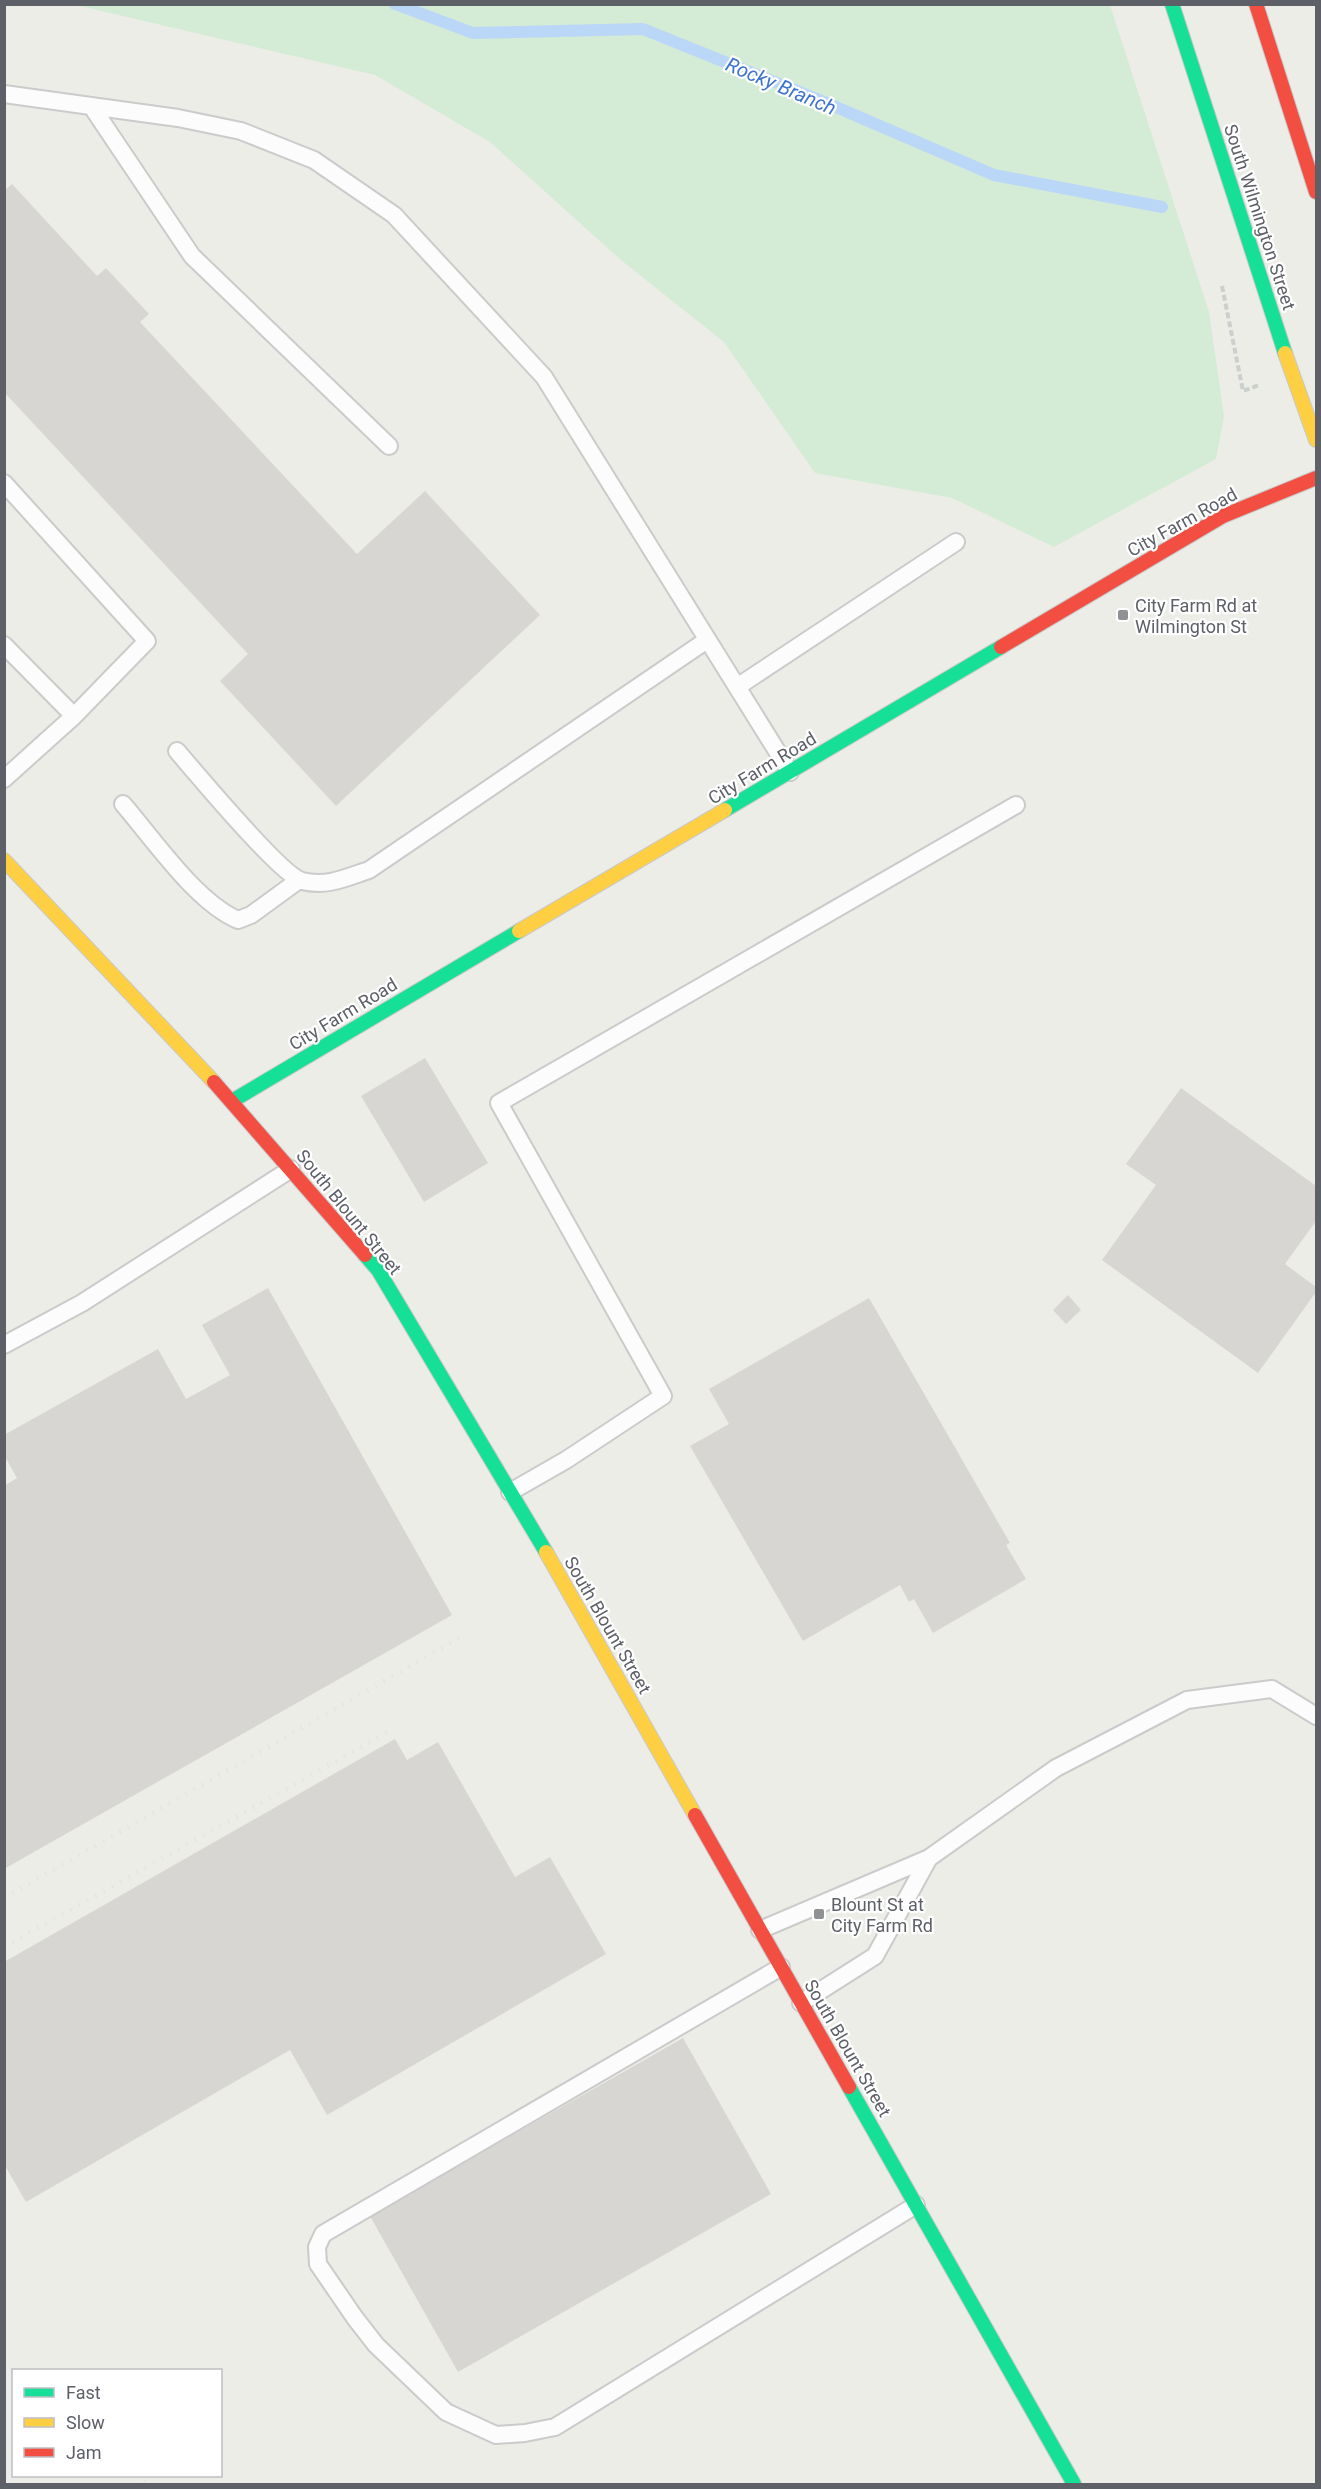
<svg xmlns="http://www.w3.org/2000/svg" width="1321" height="2489" font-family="Roboto,sans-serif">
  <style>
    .green { fill: #d4ebd5 }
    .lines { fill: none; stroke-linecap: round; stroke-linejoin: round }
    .stream { stroke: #bbd7f8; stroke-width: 12 }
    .building { fill: #d7d6d3 }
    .lane-casing { stroke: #cacbca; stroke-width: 20 }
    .fast-casing { stroke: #c8c9c9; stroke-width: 16 }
    .slow-casing { stroke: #c8c9c9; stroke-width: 16 }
    .jam-casing { stroke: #c8c9c9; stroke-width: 16 }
    .path { stroke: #cbcfcd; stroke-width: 4; stroke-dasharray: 6 3; stroke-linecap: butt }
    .lane { stroke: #fcfcfc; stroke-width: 16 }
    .fast { stroke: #16e098; stroke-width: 14 }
    .slow { stroke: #ffcf43; stroke-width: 14 }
    .jam { stroke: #f24e42; stroke-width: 14 }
    .rail { stroke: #e4e4e4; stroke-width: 4.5; stroke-dasharray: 1.5 8; stroke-linecap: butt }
    .poi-dot { fill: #8f9194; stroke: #fff; stroke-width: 2 }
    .labels { text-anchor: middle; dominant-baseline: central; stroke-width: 4.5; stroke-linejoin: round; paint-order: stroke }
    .street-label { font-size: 18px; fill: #5d6067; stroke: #fff }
    .poi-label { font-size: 18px; fill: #5d6067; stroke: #fff; text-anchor: start }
    .water-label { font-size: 20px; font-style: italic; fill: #3e73cd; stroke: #fff }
  </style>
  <rect width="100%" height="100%" fill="#edede8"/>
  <path class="green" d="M76,5H1110L1209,312L1224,416L1216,459L1054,547L952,498L815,473L724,342L622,261L490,142L375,75Z"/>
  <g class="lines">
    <path class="stream" d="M395,4L473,33L643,29L822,101L994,175L1162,207"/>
  </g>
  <path class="building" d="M12,184L97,276L106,268L149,314L140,322L357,554L425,491L540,615L336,806L220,681L248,654L4,392V191Z
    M425,1058L488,1163L424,1202L361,1096Z
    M1181,1088L1316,1186V1221L1285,1264L1316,1287V1292L1258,1373L1102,1260L1156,1185L1126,1164Z
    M268,1288L452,1615L4,1869V1486L17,1478L4,1455V1435L158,1349L186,1399L230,1375L202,1325Z
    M1068,1295L1081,1310L1066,1324L1053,1310Z
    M869,1298L1010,1543L1006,1545L1026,1579L933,1633L914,1599L909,1602L900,1585L803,1641L690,1446L729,1424L709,1389Z
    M395,1739L407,1760L438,1742L515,1877L550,1857L606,1954L327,2115L290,2050L26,2202L4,2164V1962Z
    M683,2038L771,2194L458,2372L370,2216Z"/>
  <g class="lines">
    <defs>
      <path id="lane" d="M4,94L178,118L241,131L314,160L394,215L544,377L790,772
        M92,107L192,256L389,446
        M4,483L147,641L74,716
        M4,645L74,716L4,779
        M737,687L956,542
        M177,751C196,773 281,875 302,881C327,887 345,878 369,870L707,640
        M123,804C154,840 196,902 238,920L251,915L299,880
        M4,1345L82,1303L291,1169
        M510,1492L566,1460L663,1396L499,1103L1016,805
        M760,1930L929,1858L1056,1768L1187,1700L1272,1689L1316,1716
        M781,1967L323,2234L317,2247L318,2264L355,2318L376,2345L446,2412L496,2435L525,2433L555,2427L916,2205
        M801,2003L875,1956L929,1858"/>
      <path id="fast" d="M1172,4L1285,353
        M725,810L1001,647
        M232,1101L519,931
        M365,1255L378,1270L546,1552
        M849,2087L1074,2484"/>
      <path id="slow" d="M1285,353L1316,440
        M4,860L214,1082
        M519,931L725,810
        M546,1552L695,1815"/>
      <path id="jam" d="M1256,4L1316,192
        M1001,647L1223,516L1316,478
        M214,1082L365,1255
        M695,1815L849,2087"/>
    </defs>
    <use href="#lane" class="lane-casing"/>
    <use href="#fast" class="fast-casing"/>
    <use href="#slow" class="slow-casing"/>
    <use href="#jam" class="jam-casing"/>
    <path class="path" d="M1222,286L1243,391L1259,385"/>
    <use href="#lane" class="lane"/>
    <use href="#fast" class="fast"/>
    <use href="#slow" class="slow"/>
    <use href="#jam" class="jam"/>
    <path class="rail" d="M4,1898L461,1637
      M4,1947L388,1732
      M4,2387L14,2393
      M136,2476L150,2484"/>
  </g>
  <g class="poi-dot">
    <rect x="1117" y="609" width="12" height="12" rx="3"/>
    <rect x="813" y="1908" width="12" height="12" rx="3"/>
  </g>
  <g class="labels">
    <g class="street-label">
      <text transform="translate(1260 217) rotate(72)">South Wilmington Street</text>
      <text transform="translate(1182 522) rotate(-29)">City Farm Road</text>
      <text transform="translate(762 768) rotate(-31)">City Farm Road</text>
      <text transform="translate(343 1014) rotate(-31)">City Farm Road</text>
      <text transform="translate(349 1212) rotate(51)">South Blount Street</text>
      <text transform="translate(608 1625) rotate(60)">South Blount Street</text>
      <text transform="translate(848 2048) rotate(60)">South Blount Street</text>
    </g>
    <g class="poi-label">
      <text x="1135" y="605">City Farm Rd at<tspan x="1135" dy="21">Wilmington St</tspan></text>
      <text x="831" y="1904">Blount St at<tspan x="831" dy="21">City Farm Rd</tspan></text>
    </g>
    <g class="water-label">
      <text transform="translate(781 86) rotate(23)">Rocky Branch</text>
    </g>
  </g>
  <rect width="1321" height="2489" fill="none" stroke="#5d6067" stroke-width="12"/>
  <rect x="12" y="2369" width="210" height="108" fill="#ffffff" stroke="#bebfc2" stroke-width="1.5"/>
  <rect x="24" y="2388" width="30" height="9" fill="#16e098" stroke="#bebfc2" stroke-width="1.5"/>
  <text x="66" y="2399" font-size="18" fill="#5d6067">Fast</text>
  <rect x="24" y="2418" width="30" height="9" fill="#ffcf43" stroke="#bebfc2" stroke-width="1.5"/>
  <text x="66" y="2429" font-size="18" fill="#5d6067">Slow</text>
  <rect x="24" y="2448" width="30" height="9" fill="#f24e42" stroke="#bebfc2" stroke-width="1.5"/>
  <text x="66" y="2459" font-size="18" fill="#5d6067">Jam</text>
</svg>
